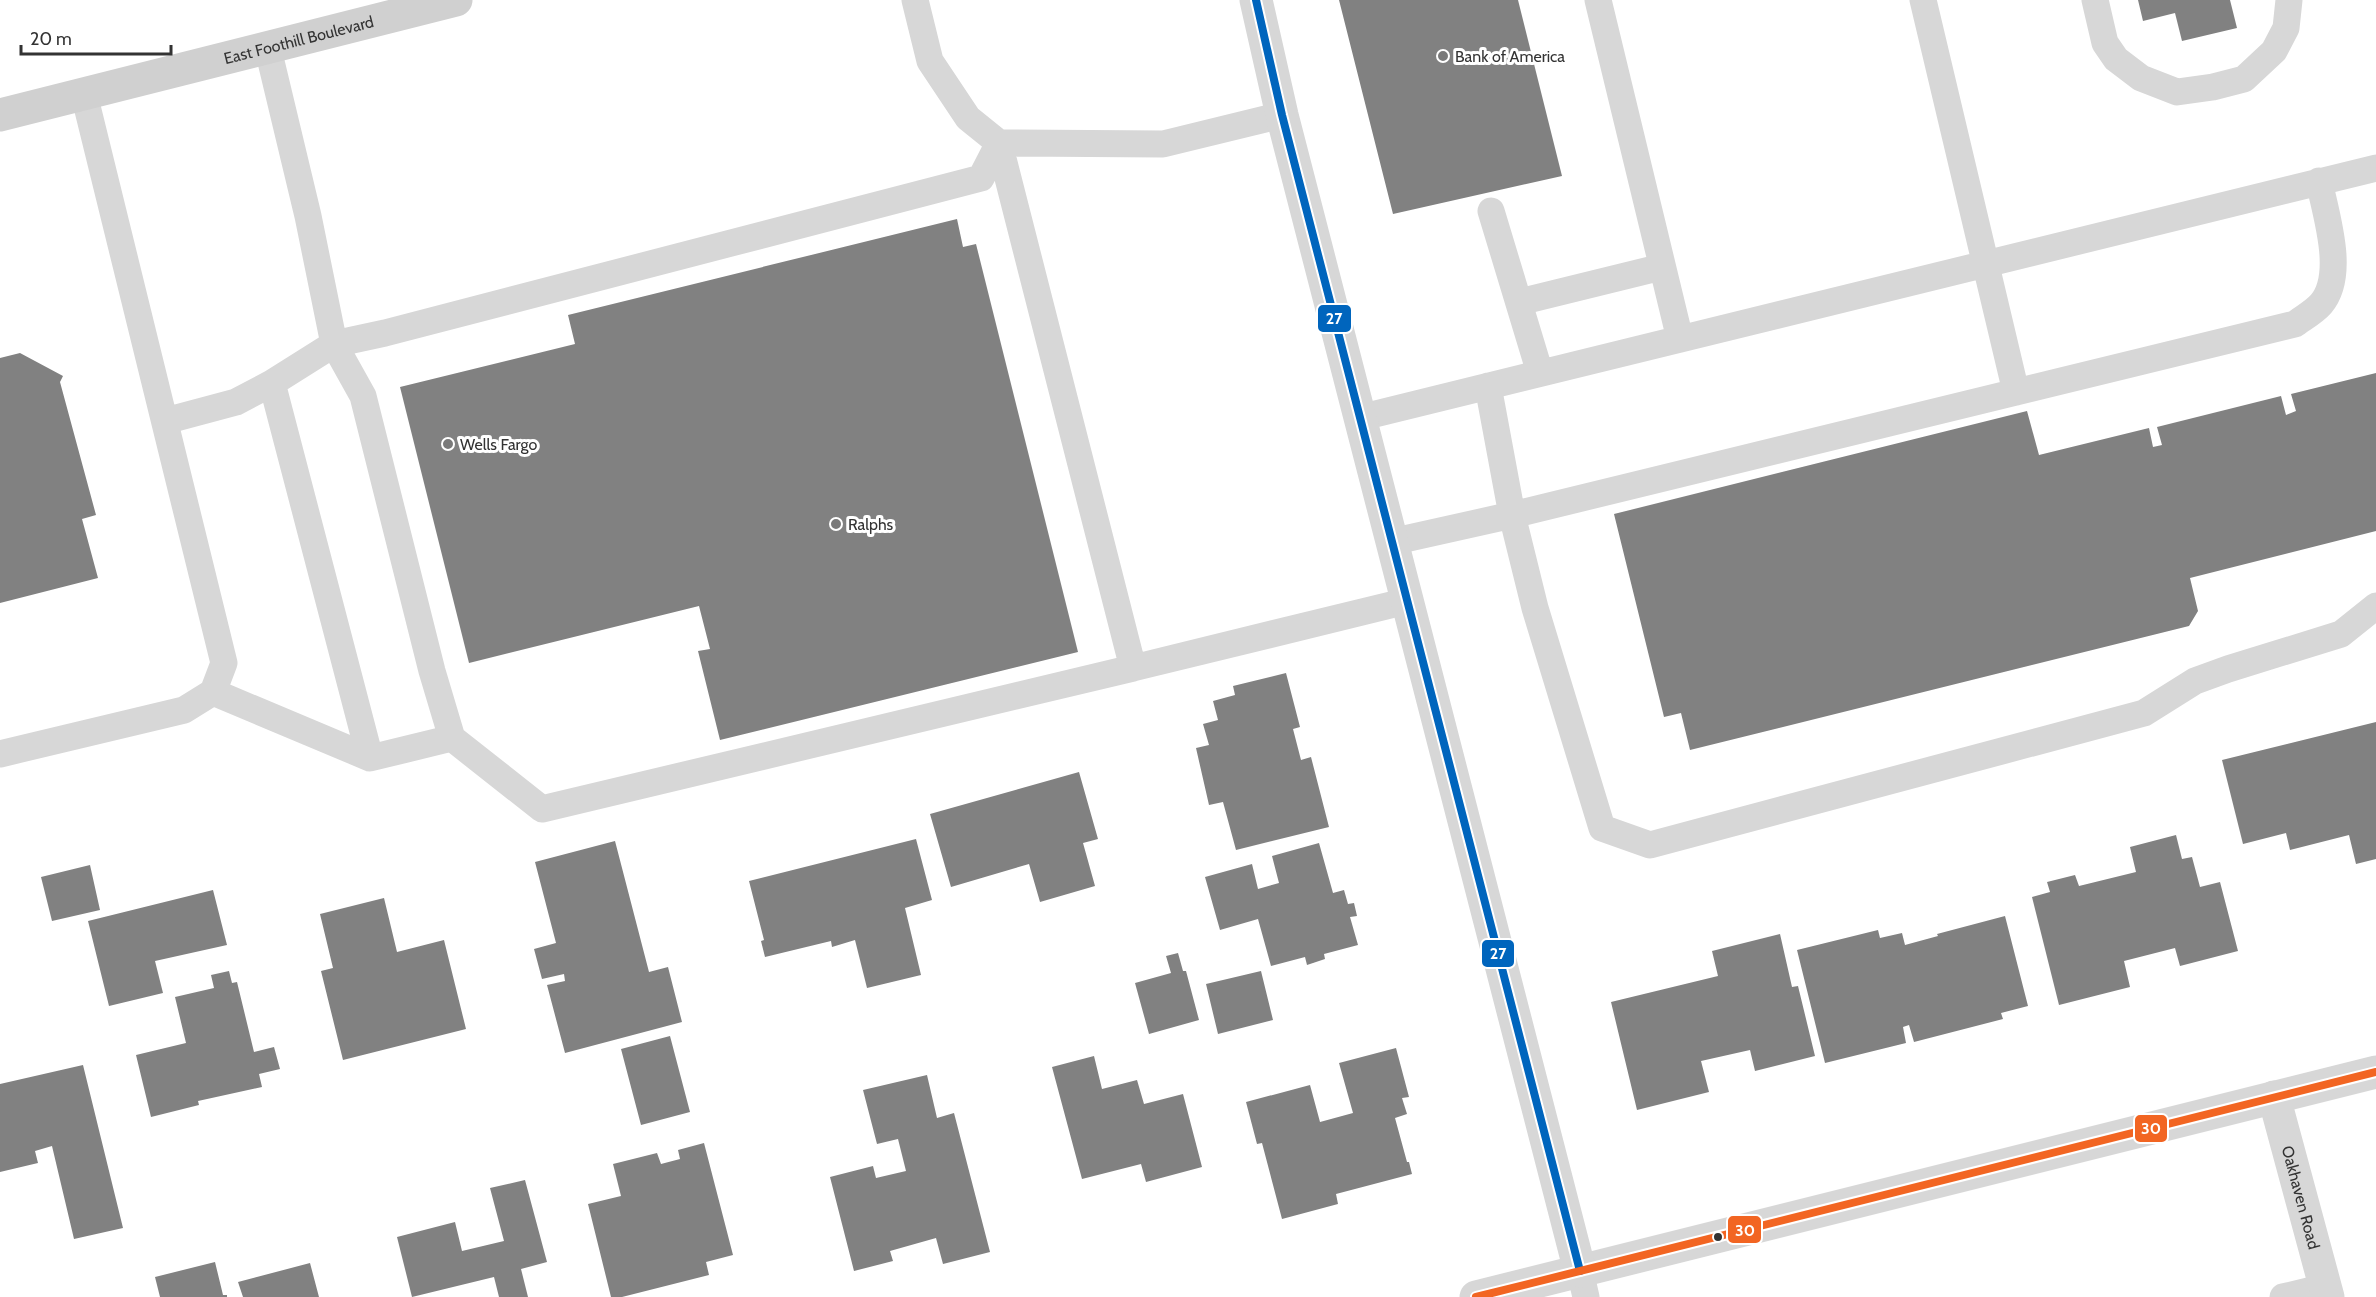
<svg xmlns="http://www.w3.org/2000/svg" width="2376" height="1297" font-family="Cabin,sans-serif">
  <style>
    .building { fill: #818181 }
    .lines { fill: none; stroke-linecap: round; stroke-linejoin: round }
    .service { stroke: #d7d7d7; stroke-width: 27 }
    .minor { stroke: #d7d7d7; stroke-width: 33 }
    .tertiary { stroke: #d7d7d7; stroke-width: 33 }
    .secondary { stroke: #d0d0d0; stroke-width: 33 }
    .bus-1-casing { stroke: #fff; stroke-width: 12 }
    .bus-2-casing { stroke: #fff; stroke-width: 12 }
    .bus-1 { stroke: #0065bd; stroke-width: 8 }
    .bus-2 { stroke: #f26522; stroke-width: 8 }
    .poi-dot { fill: #7a7a7a; stroke: #fff; stroke-width: 2 }
    .bus-dot { fill: #333; stroke: #fff; stroke-width: 2 }
    .labels { text-anchor: middle; dominant-baseline: central; stroke-width: 6; stroke-linejoin: round; paint-order: stroke }
    .street-label { font-size: 16px; fill: #333; stroke: #fff }
    .poi-label { font-size: 16px; fill: #333; stroke: #fff; text-anchor: start }
    .line-badge { stroke: #fff; stroke-width: 2 }
    .badge-label { font-size: 16px; text-anchor: middle; font-weight: bold; fill: #fff }
  </style>
  <rect width="100%" height="100%" fill="#fff"/>
  <path class="building" d="M1339,0H1518L1562,176L1393,214Z
    M2138,0H2230L2237,28L2182,41L2175,13L2143,21Z
    M957,219L963,247L976,244L1078,652L720,740L698,651L710,649L699,606L469,663L400,387L575,344L568,315Z
    M20,353L63,376L60,382L96,515L82,519L98,578L0,603V358Z
    M2376,373V531L2190,578L2198,611L2189,626L1690,750L1681,713L1664,717L1614,514L2027,411L2039,455L2149,428L2153,447L2162,445L2157,427L2281,396L2286,415L2296,411L2291,394Z
    M1286,673L1300,727L1293,729L1301,760L1311,757L1329,827L1236,850L1223,802L1209,805L1196,748L1209,745L1203,724L1218,720L1213,701L1235,695L1233,686Z
    M2376,722V859L2356,864L2349,835L2290,850L2286,833L2243,844L2222,760Z
    M1079,772L1098,839L1083,843L1095,886L1040,902L1029,864L951,887L930,814Z
    M2176,835L2182,859L2192,857L2200,887L2220,882L2238,951L2180,966L2175,948L2124,961L2130,987L2059,1005L2032,897L2050,892L2047,882L2075,875L2079,886L2136,872L2130,847Z
    M916,839L932,900L905,908L921,975L867,988L855,940L832,947L831,941L765,957L761,941L764,940L749,881Z
    M615,841L649,972L668,967L682,1022L565,1053L547,985L565,981L564,974L542,979L534,949L556,943L535,862Z
    M1319,843L1333,893L1344,890L1348,904L1354,903L1357,916L1350,917L1358,945L1324,954L1325,959L1307,965L1305,957L1271,966L1258,919L1220,930L1205,877L1252,864L1258,889L1279,883L1272,856Z
    M90,865L100,910L52,921L41,877Z
    M213,890L227,945L155,961L163,993L109,1006L88,921Z
    M384,898L397,952L444,940L466,1029L343,1060L321,971L333,968L320,914Z
    M2005,916L2028,1006L2001,1013L2003,1019L1914,1042L1909,1025L1903,1027L1906,1043L1825,1063L1797,950L1878,930L1880,938L1902,933L1905,945L1938,936L1937,934Z
    M1780,934L1792,987L1798,986L1815,1056L1755,1071L1750,1050L1701,1061L1709,1092L1637,1110L1611,1002L1718,976L1712,951Z
    M1178,953L1183,971H1186L1199,1020L1149,1034L1135,983L1171,973L1166,956Z
    M229,971L232,983L237,982L254,1052L274,1047L280,1069L259,1074L262,1087L198,1101L199,1105L151,1117L136,1055L186,1043L175,997L214,988L211,975Z
    M1261,971L1273,1020L1218,1034L1206,984Z
    M670,1036L690,1112L641,1125L621,1049Z
    M1396,1048L1409,1097L1402,1098L1407,1114L1395,1118L1407,1162H1409L1412,1174L1336,1194L1338,1204L1282,1219L1262,1143L1257,1144L1246,1102L1310,1085L1320,1122L1353,1113L1339,1063Z
    M1094,1056L1102,1089L1137,1080L1144,1104L1183,1094L1202,1167L1146,1182L1141,1164L1082,1179L1052,1067Z
    M83,1065L123,1228L74,1239L52,1146L35,1151L38,1163L0,1172V1084Z
    M927,1075L937,1118L954,1113L990,1252L943,1264L936,1238L890,1251L893,1261L854,1271L830,1177L873,1166L876,1178L906,1171L898,1139L877,1144L863,1090Z
    M704,1143L733,1255L706,1262L709,1275L622,1297H611L588,1204L621,1196L613,1164L657,1153L661,1164L680,1159L678,1150Z
    M525,1180L547,1262L521,1269L528,1297H499L494,1277L412,1297L397,1237L455,1222L462,1251L504,1241L490,1188Z
    M215,1262L223,1295H227V1297H160L155,1277Z
    M310,1263L319,1297H243L238,1282Z"/>
  <g class="lines">
    <path class="service" d="M1598,0L1680,339
      M1923,0L2016,392
      M2095,0L2105,43L2116,59L2141,78L2177,92L2213,87L2244,79L2274,51L2286,28L2289,0
      M268,49L308,216L334,344L363,396L432,671L452,738
      M1282,115L1163,144L999,143L1133,668L1407,601
      M1491,211L1540,373
      M1519,302L1662,267
      M272,383L370,758
      M1488,386L1512,515L1535,608L1602,828L1650,845L2144,713L2195,681L2228,669L2341,634L2376,606
      M1359,418L2376,168
      M165,421L236,402L272,383L334,344L385,333L981,178L999,143L968,118L930,61L915,0
      M1391,542L1512,515L2295,324C2303,318 2314,312 2321,304C2346,275 2326,215 2319,181
      M213,692L370,758L452,738L542,809L1133,668
      M0,754L184,710L213,692L224,663L84,94
      M1580,1271L1586,1297
      M2283,1297L2325,1287"/>
    <g class="minor">
      <path id="s1" d="M2274,1097L2328,1297"/>
      <path d="M1476,1297L2376,1072"/>
    </g>
    <path class="tertiary" d="M1256,0L1282,115L1580,1271"/>
    <path class="secondary" id="s2" d="M0,115L456,0"/>
    <defs>
      <path id="bus-1" d="M1256,0L1282,115L1580,1271"/>
      <path id="bus-2" d="M1476,1297L2376,1072"/>
    </defs>
    <use href="#bus-1" class="bus-1-casing"/>
    <use href="#bus-2" class="bus-2-casing"/>
    <use href="#bus-1" class="bus-1"/>
    <use href="#bus-2" class="bus-2"/>
  </g>
  <g class="poi-dot">
    <circle cx="1443" cy="56" r="6"/>
    <circle cx="448" cy="444" r="6"/>
    <circle cx="836" cy="524" r="6"/>
  </g>
  <circle class="bus-dot" cx="1718" cy="1237" r="5"/>
  <g class="labels">
    <g class="street-label">
      <text stroke="none"><textPath href="#s2" startOffset="308">East Foothill Boulevard</textPath></text>
      <text stroke="none"><textPath href="#s1" startOffset="104">Oakhaven Road</textPath></text>
    </g>
    <g class="poi-label">
      <text x="1455" y="56">Bank of America</text>
      <text x="460" y="444">Wells Fargo</text>
      <text x="848" y="524">Ralphs</text>
    </g>
  </g>
  <g class="line-badge">
    <rect x="1317" y="304" width="35" height="29" rx="6" fill="#0065bd"/>
    <rect x="1481" y="939" width="34" height="29" rx="6" fill="#0065bd"/>
    <rect x="2134" y="1114" width="34" height="29" rx="6" fill="#f26522"/>
    <rect x="1727" y="1215" width="35" height="29" rx="6" fill="#f26522"/>
  </g>
  <g class="badge-label">
    <text x="1334" y="324">27</text>
    <text x="1498" y="959">27</text>
    <text x="2151" y="1134">30</text>
    <text x="1745" y="1236">30</text>
  </g>
  <path d="M21 45v9h150v-9" fill="none" stroke="#333333" stroke-width="3"/>
  <text x="30" y="45" font-size="18" fill="#333333" stroke="#ffffff" stroke-width="4.5" paint-order="stroke">20 m</text>
</svg>
